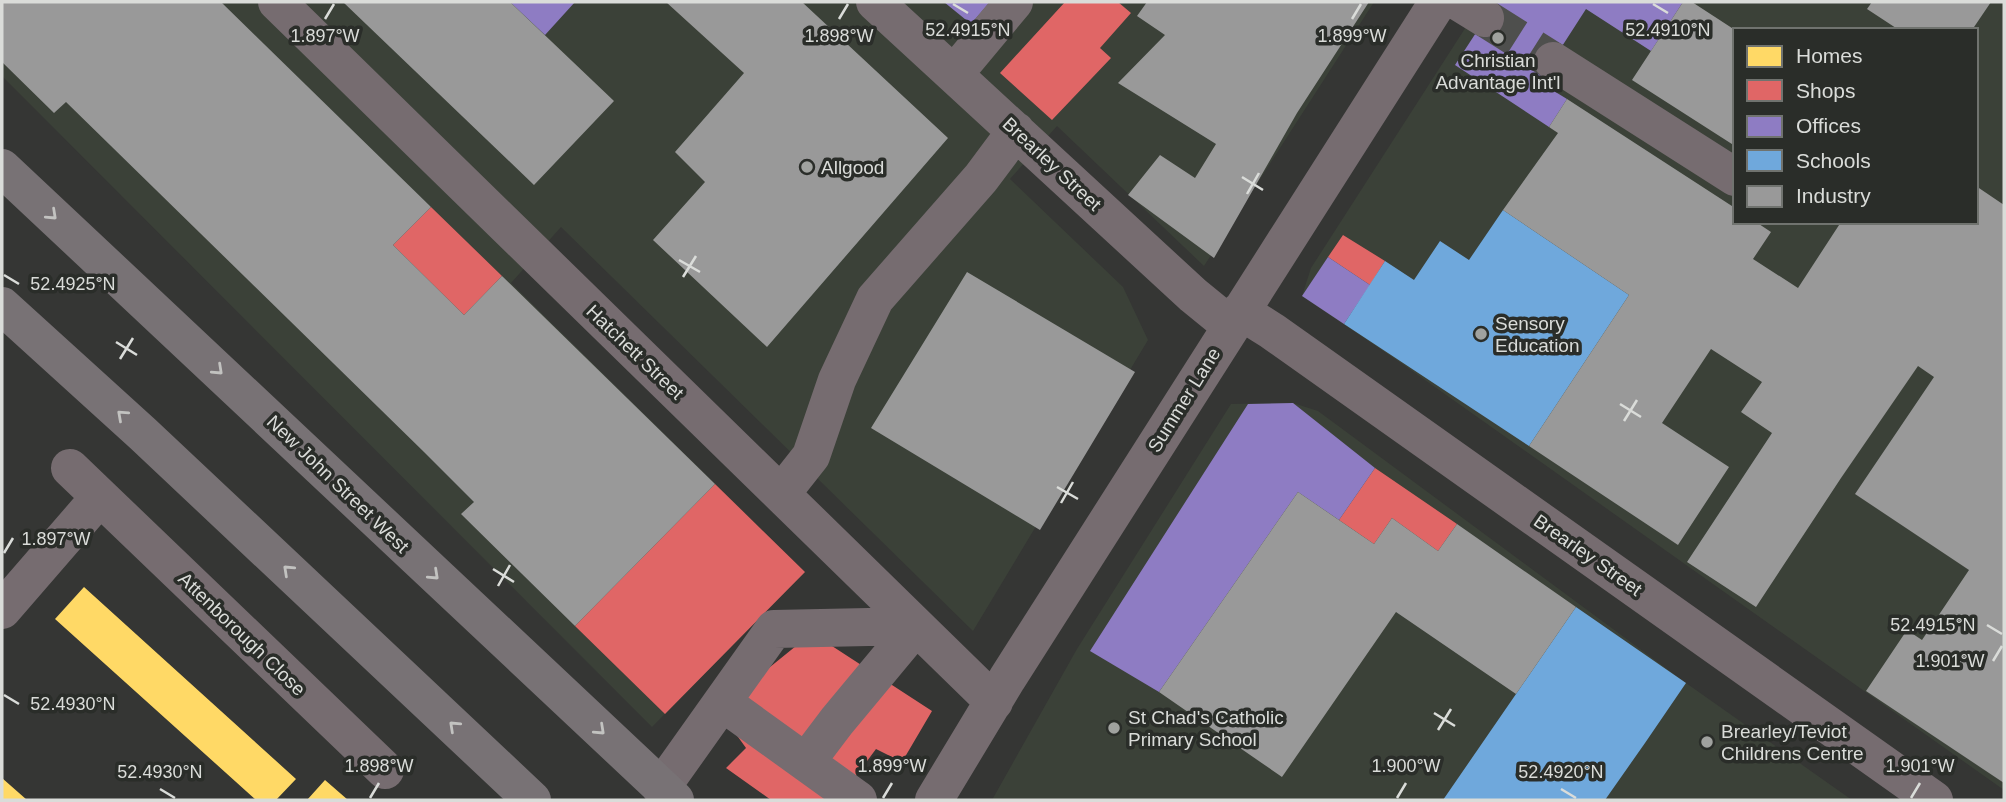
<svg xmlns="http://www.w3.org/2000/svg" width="2006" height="802" font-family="Arial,sans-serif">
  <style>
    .built { fill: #3b4138; fill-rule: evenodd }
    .homes { fill: #ffd966 }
    .shops { fill: #e06666 }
    .offices { fill: #8e7cc3 }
    .schools { fill: #6fa8dc }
    .industry { fill: #999 }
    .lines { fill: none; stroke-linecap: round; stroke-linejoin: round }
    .minor-tunnel { stroke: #4e4f4d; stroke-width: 38; stroke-dasharray: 38 19; stroke-linecap: butt }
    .minor { stroke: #766c70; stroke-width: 38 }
    .highway { stroke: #787275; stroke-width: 38 }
    .oneway { stroke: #c2c2c0 }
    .ticks { fill: none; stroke: #dadcd9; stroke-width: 2.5 }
    .poi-dot { fill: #a0a29f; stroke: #2a2d29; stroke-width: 2.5 }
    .labels { text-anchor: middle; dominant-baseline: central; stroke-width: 7; stroke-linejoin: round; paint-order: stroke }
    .poi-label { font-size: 19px; fill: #dadcd9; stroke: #2a2d29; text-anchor: start }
    .street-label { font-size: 19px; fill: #dadcd9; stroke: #2a2d29 }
    .ticks-label { font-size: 18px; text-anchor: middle; fill: #dadcd9; stroke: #2a2d29; stroke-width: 7; stroke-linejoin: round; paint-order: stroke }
  </style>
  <rect width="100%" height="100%" fill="#353634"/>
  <path class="built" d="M2,2H1374L1204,266L1057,126L1010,179L1123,287L1148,340L973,631L561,227L511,283L805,572L652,727L2,76Z
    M1482,2H2004V790L1401,363L1302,296L1311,268ZM1735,30H1976V222H1735Z
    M1293,403L1318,411L1686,683L1852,800H992L1077,649L1231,404Z"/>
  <path class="homes" d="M84,587L296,779L276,800H256L55,619Z
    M2,778L27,800H2Z
    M325,780L348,800H307Z"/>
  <path class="shops" d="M1065,2H1118L1131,13L1100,48L1111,58L1052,120L1000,73Z
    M431,207L502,276L464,315L393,245Z
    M1343,235L1385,261L1370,285L1328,257Z
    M1375,468L1457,524L1438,551L1392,518L1374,544L1339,520Z
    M715,484L805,572L665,714L575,626Z
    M812,633L932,711L902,762L876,749L838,800H771L726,768L746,748L718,709Z"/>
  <path class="offices" d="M510,2H575L545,35Z
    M944,2H990L971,24Z
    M1496,2H1683L1651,51L1586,9L1539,82L1567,99L1549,127L1455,65Z
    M1328,257L1370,285L1344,324L1302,296Z
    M1293,403L1375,468L1339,520L1298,492L1159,692L1090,651L1248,404Z"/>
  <path class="schools" d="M1503,210L1629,295L1529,446L1344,324L1385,261L1414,280L1440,241L1469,260Z
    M1576,607L1686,683L1645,743L1605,800H1443Z"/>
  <path class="industry" d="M2,2H221L431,207L393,245L464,315L502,276L715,484L575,626L461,514L474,502L424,452L66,102L54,113L2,62Z
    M343,2H510L614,101L534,185Z
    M666,2H802L948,138L767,347L653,240L705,182L675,152L744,73Z
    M1147,2H1369L1297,113L1214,258L1128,195L1160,155L1195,178L1216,144L1118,83L1165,35L1137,16Z
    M1683,2H1692L1735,30V146L1632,80Z
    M1872,2H1991L1972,30H1899L1867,9Z
    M1567,99L1735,208V222H1756L1771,232L1753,259L1798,288L1841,222H1976V186L2004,205V783L1866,691L1907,630L1922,640L1969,570L1855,494L1934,377L1918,366L1841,478L1756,607L1687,562L1772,433L1741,412L1762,382L1711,349L1662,423L1729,467L1678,545L1529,446L1629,295L1503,210L1558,133L1549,127Z
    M967,272L1135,372L1040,530L871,428Z
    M1298,492L1374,544L1392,518L1438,551L1457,524L1576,607L1516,694L1396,612L1282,777L1159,692Z"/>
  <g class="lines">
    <path class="minor-tunnel" d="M1485,18L1553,61"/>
    <path class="minor" d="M277,2L994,702
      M875,2L1193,295L1231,326
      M1459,2L1485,18
      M1553,61L1735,177
      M954,74L1014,2
      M1240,311L1272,331L1934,800
      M70,468L385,770
      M781,494L811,456L837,380L875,299L981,178L1016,131
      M2,610L99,498
      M722,702L858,800
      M806,762L837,721L916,626
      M661,788L774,629L916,626
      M934,800L1007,679L1438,2"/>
    <path class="highway" d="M2,168L675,800
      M2,306L143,434L532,800"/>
  </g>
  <defs><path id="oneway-chevron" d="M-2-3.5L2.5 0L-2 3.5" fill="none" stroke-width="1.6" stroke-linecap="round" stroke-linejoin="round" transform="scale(1.75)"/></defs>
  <g class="oneway">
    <use href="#oneway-chevron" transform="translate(52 215) rotate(43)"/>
    <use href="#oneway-chevron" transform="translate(218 370) rotate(43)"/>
    <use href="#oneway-chevron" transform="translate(122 415) rotate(-138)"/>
    <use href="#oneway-chevron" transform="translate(288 570) rotate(-137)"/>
    <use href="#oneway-chevron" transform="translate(434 575) rotate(43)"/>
    <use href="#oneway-chevron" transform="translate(454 726) rotate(-137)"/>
    <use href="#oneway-chevron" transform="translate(600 730) rotate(43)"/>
  </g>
  <path class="ticks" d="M953,4L968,13M1653,4L1668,13M325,19L334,4M839,19L848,4M1352,19L1361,4M1242,177L1263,190M1247,194L1259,173M679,260L700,272M4,275L19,284M683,277L696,256M116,342L137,355M120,359L133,338M1620,404L1641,417M1624,421L1637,400M1057,487L1078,499M1061,503L1073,482M4,553L13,538M493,569L514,582M498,586L510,565M1987,625L2002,634M1993,661L2002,646M4,695L19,704M1434,713L1455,726M1438,730L1451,709M160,789L175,798M1561,789L1576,798M370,798L379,783M883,798L892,783M1397,798L1406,783M1911,798L1920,783"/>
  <g class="poi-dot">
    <circle cx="1498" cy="38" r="7"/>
    <circle cx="807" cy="167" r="7"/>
    <circle cx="1481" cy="334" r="7"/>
    <circle cx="1114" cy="728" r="7"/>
    <circle cx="1707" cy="742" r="7"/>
  </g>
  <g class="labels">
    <g class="poi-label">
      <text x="1498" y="60" text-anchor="middle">Christian<tspan x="1498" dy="22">Advantage Int'l</tspan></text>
      <text x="821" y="167">Allgood</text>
      <text x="1495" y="323">Sensory<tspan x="1495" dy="22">Education</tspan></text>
      <text x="1128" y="717">St Chad's Catholic<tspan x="1128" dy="22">Primary School</tspan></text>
      <text x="1721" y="731">Brearley/Teviot<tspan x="1721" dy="22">Childrens Centre</tspan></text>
    </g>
    <g class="street-label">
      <text transform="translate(1052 164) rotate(43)">Brearley Street</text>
      <text transform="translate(635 352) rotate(44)">Hatchett Street</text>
      <text transform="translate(1184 400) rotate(-58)">Summer Lane</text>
      <text transform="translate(338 484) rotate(44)">New John Street West</text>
      <text transform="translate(1588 555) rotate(35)">Brearley Street</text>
      <text transform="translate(242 634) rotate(44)">Attenborough Close</text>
    </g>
  </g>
  <g class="ticks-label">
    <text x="968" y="36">52.4915°N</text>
    <text x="1668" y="36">52.4910°N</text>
    <text x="839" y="42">1.898°W</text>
    <text x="1352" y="42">1.899°W</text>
    <text x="325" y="42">1.897°W</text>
    <text x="73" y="290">52.4925°N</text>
    <text x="56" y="545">1.897°W</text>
    <text x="1933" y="631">52.4915°N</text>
    <text x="1950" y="667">1.901°W</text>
    <text x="73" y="710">52.4930°N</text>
    <text x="379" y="772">1.898°W</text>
    <text x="892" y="772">1.899°W</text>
    <text x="1406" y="772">1.900°W</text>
    <text x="1920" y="772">1.901°W</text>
    <text x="160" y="778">52.4930°N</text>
    <text x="1561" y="778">52.4920°N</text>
  </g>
  <rect width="2006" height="802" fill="none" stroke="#dadcd9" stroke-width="7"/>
  <rect x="1733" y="28" width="245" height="196" fill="#2a2d29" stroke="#70736f" stroke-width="2"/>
  <rect x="1747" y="46" width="35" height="21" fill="#ffd966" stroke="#70736f" stroke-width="2"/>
  <text x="1796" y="63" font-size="21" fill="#dadcd9">Homes</text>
  <rect x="1747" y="80" width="35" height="21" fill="#e06666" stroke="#70736f" stroke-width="2"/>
  <text x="1796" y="98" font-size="21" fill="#dadcd9">Shops</text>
  <rect x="1747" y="116" width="35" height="21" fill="#8e7cc3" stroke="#70736f" stroke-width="2"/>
  <text x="1796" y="133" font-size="21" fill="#dadcd9">Offices</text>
  <rect x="1747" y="150" width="35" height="21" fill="#6fa8dc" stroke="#70736f" stroke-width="2"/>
  <text x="1796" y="168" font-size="21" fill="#dadcd9">Schools</text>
  <rect x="1747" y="186" width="35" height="21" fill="#999999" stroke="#70736f" stroke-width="2"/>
  <text x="1796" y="203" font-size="21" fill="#dadcd9">Industry</text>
</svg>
